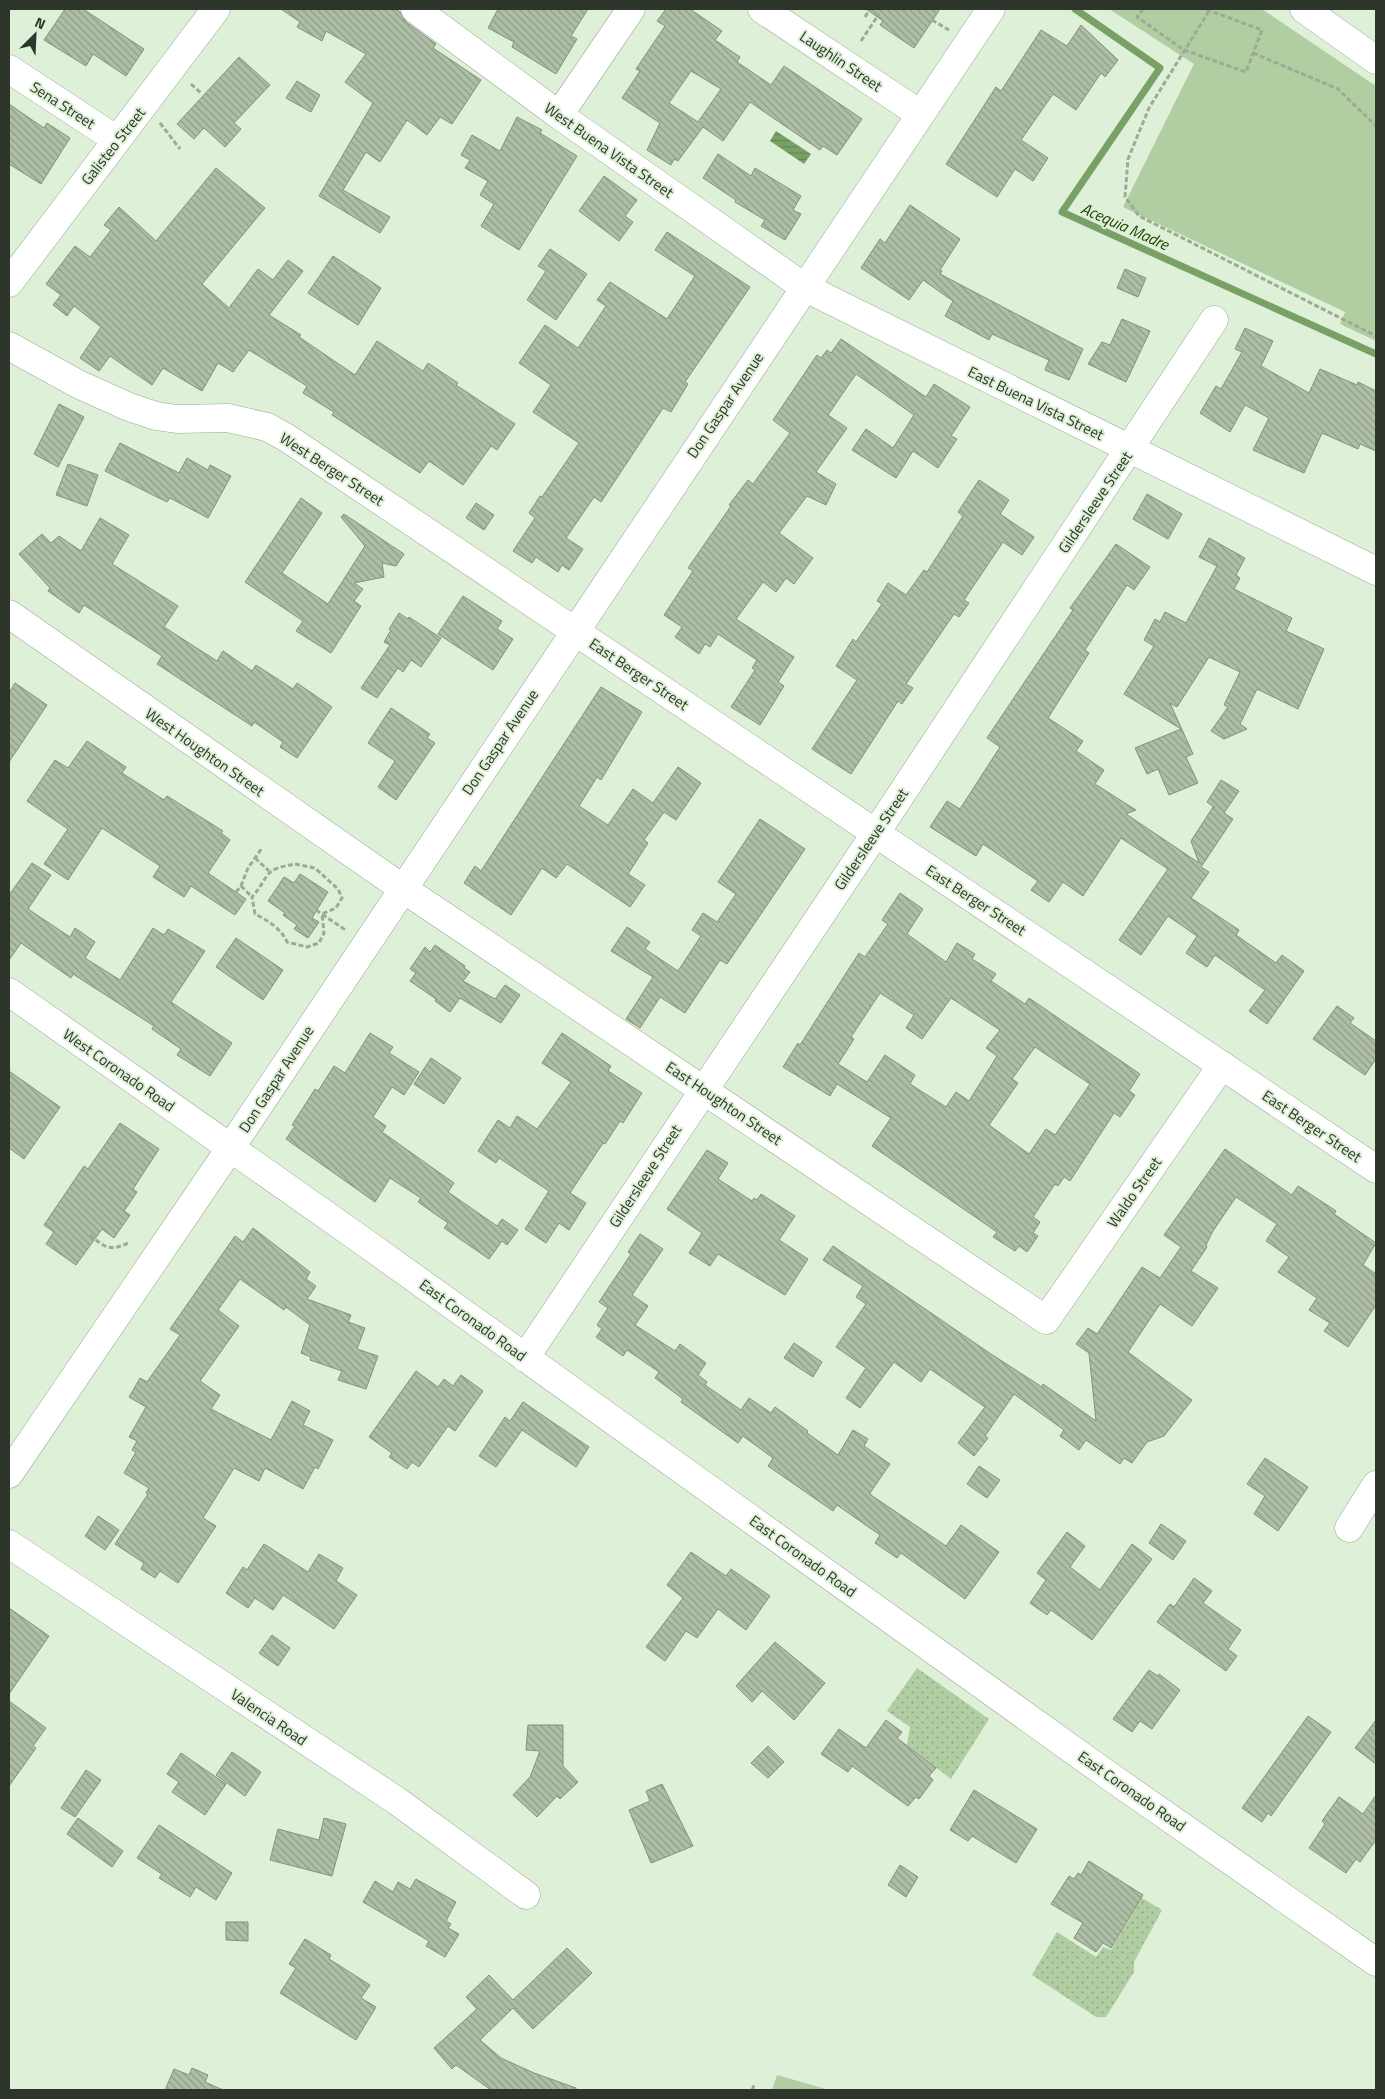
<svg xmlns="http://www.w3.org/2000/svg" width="1385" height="2099" font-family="'Titillium Web',sans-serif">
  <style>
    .grass { fill: url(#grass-dots) }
    .park { fill: #b1cea3 }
    .water { fill: url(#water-rules) }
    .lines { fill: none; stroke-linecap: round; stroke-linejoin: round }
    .stream { stroke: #79a167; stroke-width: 7 }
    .building { fill: url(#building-back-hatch); stroke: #82927b; fill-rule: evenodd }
    .minor-casing { stroke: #9aaa93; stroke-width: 29 }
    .path { stroke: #9caa96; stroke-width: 3; stroke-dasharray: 5 2.5; stroke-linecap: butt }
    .minor { stroke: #fff; stroke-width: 28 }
    .labels { text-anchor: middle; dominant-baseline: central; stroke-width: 4; stroke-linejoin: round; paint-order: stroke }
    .street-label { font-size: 15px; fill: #2e352b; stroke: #def0d7 }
    .water-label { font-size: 16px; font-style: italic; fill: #1c4101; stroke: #def0d7 }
  </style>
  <defs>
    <pattern id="grass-dots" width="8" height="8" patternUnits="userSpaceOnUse" patternTransform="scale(1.25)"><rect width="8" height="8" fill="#b1cea3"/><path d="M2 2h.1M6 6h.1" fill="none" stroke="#90a885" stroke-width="1.8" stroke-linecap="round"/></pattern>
    <pattern id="water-rules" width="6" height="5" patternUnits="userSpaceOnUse" patternTransform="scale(1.25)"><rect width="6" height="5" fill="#79a167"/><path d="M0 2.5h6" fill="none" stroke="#648455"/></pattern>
    <pattern id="building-back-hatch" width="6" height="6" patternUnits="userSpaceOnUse" patternTransform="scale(1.25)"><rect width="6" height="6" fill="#afbfa7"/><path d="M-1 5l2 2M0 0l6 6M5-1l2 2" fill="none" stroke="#8f9c88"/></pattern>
  </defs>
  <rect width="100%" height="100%" fill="#def0d7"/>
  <path class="grass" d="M917,1668L989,1719L951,1779L907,1745L910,1727L887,1711Z
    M1142,1898L1162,1910L1134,1962V1972L1106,2017H1096L1032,1975L1057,1932L1096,1957L1103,1947L1111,1950Z"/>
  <path class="park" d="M1109,9H1262L1376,86V341L1340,324L1345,312L1123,207L1194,64Z
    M777,2075L829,2090H772Z"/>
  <path class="water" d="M776,131L811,154L804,164L770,141Z"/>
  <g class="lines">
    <path class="stream" d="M1075,9L1160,68L1062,212L1376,354"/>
  </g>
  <path class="building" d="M65,9H83L144,49L126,76L93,54L86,66L44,40Z
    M281,9H395L400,12L406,22L436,44L433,48L481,80L452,124L440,117L427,135L407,120L380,162L366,152L343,190L390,217L380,233L319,196L373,103L345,82L366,54L326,31L322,41L297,27L300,22Z
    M498,9H588L571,36L577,39L556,74L512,47L514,42L488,28Z
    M666,9H690L722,31L715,40L740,57L737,62L771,85L784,66L862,119L837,155L823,146L820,150L750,102L723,141L703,127L678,161L674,159L671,165L647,150L660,123L622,98L640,71L636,69L665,26L657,21ZM691,71L721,89L698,122L669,103Z
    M866,9H940L914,48L880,25L883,21Z
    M1081,25L1118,60L1105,77L1101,73L1076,110L1053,94L1021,140L1048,158L1033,181L1015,169L997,197L946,164L996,87L1001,91L1041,30L1067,46Z
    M239,57L270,85L234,123L241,129L225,147L204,128L194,139L177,124Z
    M297,81L320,95L311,112L286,98Z
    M9,104L44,128L47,123L70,138L41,184L9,164Z
    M517,117L542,130L540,133L577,156L519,250L481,226L494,204L480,195L488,181L465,168L470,160L461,155L472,135L500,151Z
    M718,154L751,176L755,168L801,196L793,210L801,214L785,240L761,226L765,220L735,202L736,200L703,178Z
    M216,168L265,208L202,284L229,308L258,269L273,280L288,260L303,271L269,315L301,335L299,337L355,375L377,341L423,371L428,363L458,383L456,385L515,424L497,450L491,446L463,485L429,461L420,473L332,415L334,412L303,393L307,386L249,350L233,372L218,363L202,391L163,368L152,385L110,356L99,371L80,358L101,327L74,306L67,316L53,305L61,295L46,284L75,246L90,257L111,230L104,225L119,207L156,241Z
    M604,176L637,200L625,216L633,222L619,241L579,211Z
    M910,205L960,239L940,270L942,271L940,274L1083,349L1069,380L1045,370L1049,360L992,334L989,340L945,316L953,301L923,280L909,300L861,268L880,239L885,243Z
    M667,232L750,287L685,382L688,384L671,412L663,408L601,502L594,497L566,538L583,549L569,570L562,565L558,572L536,557L532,563L513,551L535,518L529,513L540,496L542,497L579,443L533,412L551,385L519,363L545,325L578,348L606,306L597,300L610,282L667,319L695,276L655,250Z
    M550,249L587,274L556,320L527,300L546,271L538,266Z
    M333,256L381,288L358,325L308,293Z
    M1125,269L1146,278L1138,297L1117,288Z
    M1122,319L1150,331L1126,382L1088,364L1102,342L1110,345Z
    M1245,328L1273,341L1261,366L1309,393L1320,369L1357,385L1358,382L1376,391V451L1360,444L1358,449L1322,433L1304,473L1253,450L1269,418L1245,405L1230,432L1200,413L1216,386L1221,389L1242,352L1235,349Z
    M841,339L926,397L934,384L970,407L951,436L957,439L938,468L913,451L896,478L852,450L866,429L893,448L914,415L856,374L828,415L847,428L816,472L836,484L826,505L807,496L779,533L813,558L794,584L786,578L776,592L763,582L736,619L794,657L778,682L784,686L760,725L731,707L755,670L752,668L757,660L718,634L710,647L705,644L699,654L675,637L682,627L664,615L693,571L688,568L731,506L729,505L748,480L753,484L790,433L773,420L817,355L821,358L827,350L831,353Z
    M59,404L84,417L58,467L34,454Z
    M120,443L179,473L187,458L208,470L210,465L231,476L208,518L170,498L167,502L105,471Z
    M68,464L98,475L87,506L56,495Z
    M979,480L1009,500L1000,514L1034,537L1022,555L1003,542L964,600L969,603L959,617L954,614L906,684L913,688L902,704L898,701L851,774L812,749L857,680L836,666L853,639L856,642L882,604L877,601L888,583L906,595L924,570L927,572L963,516L958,512Z
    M1147,494L1182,514L1168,539L1133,519Z
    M301,498L322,513L282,573L328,604L365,546L341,517L344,514L404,554L396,566L382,563L384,577L354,583L363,589L354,601L361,606L331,653L296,631L303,621L245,582Z
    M476,503L494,515L484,530L466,518Z
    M100,518L129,535L112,564L178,606L164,627L217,661L223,651L252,671L256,665L293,689L297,683L332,707L297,758L280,747L283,742L254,722L252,726L157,664L162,656L84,605L79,613L48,591L50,588L19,554L42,534L51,543L59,536L81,551Z
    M1209,538L1245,558L1236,575L1240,578L1234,589L1292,618L1286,631L1324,649L1298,709L1257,689L1240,724L1247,729L1224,739L1211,731L1228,707L1224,705L1240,672L1209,657L1177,707L1170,703L1193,754L1186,757L1198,783L1169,795L1158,769L1147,774L1135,748L1181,729L1124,694L1154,646L1144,640L1155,619L1160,622L1165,612L1186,623L1217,566L1199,557Z
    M1116,544L1150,567L1134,590L1127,585L1085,650L1089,653L1048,718L1083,741L1076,751L1104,770L1095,784L1136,810L1126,814L1199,863L1191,841L1213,807L1215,808L1207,802L1221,780L1239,791L1224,813L1233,819L1201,867L1209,872L1191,898L1239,930L1236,935L1276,963L1282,955L1304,971L1267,1024L1249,1011L1265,990L1215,955L1207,967L1186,953L1197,936L1168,916L1141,955L1119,940L1168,869L1121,838L1083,896L1063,882L1049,902L1031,890L1038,881L983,844L976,856L930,827L947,801L960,809L1000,747L987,738L1073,610L1070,608Z
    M463,596L502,621L497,629L513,639L493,670L438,634Z
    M399,613L408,619L409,617L441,638L421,667L411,660L403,672L398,668L377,698L361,688L390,645L384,642L391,630L389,629Z
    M15,683L47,705L9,762V693Z
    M601,687L642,712L601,780L597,777L579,806L608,825L633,789L653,803L678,767L701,783L676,820L664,812L644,840L648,843L628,874L645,885L630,907L567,864L556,878L542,868L511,915L464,883L475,866L481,871Z
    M391,708L430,734L427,738L435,743L396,800L378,787L395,761L368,743Z
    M87,741L126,767L122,773L164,800L167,796L223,831L221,833L230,840L208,873L246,899L235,915L191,886L184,897L153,877L160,866L102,828L68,880L44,864L68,829L27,801L55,760L68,768Z
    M760,819L805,849L727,964L720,960L685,1013L660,997L640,1028L626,1019L653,977L611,951L627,927L650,942L645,949L678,971L701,936L692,930L703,913L717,922L736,894L718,882Z
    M32,863L51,875L28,909L70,937L75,928L95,942L85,958L120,980L153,928L164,935L168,929L205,951L171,1002L232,1043L210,1076L177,1055L181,1049L152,1029L154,1026L73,974L71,978L21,943L9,960V895Z
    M300,874L328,892L312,918L319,922L308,938L294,929L297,925L283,915L285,913L268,901L284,877L294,883Z
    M900,893L923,909L907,934L946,962L957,943L975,954L972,959L996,974L991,981L1025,1004L1029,998L1140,1074L1129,1091L1135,1095L1120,1117L1114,1113L1070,1181L1064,1177L1058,1186L1055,1184L1033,1217L1040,1222L1033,1233L1038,1236L1027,1252L1019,1246L1015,1251L993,1237L997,1232L872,1146L891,1118L837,1084L830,1096L783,1067L798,1043L800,1045L859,953L865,957L888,924L882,920ZM880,993L914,1015L906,1028L922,1039L951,998L1000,1030L986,1048L997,1056L969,1101L956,1092L946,1107L910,1084L915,1075L885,1055L867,1082L838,1064L854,1039L851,1037ZM1035,1047L1090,1084L1055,1135L1046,1129L1029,1154L989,1125L1018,1083L1012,1079Z
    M236,938L283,970L263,1000L216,967Z
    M435,945L465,966L464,968L470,972L463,981L495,999L505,985L520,995L501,1023L460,998L450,1012L435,1001L436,999L410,981L416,973L410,969L425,947L430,952Z
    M1337,1006L1354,1018L1350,1023L1376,1041V1059L1365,1075L1313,1039Z
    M370,1033L393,1047L389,1053L419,1072L404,1095L392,1087L373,1117L386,1126L382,1132L454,1183L448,1192L497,1226L502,1219L518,1230L507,1245L502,1241L489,1259L444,1228L448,1223L418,1202L421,1198L390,1178L375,1202L286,1139L295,1126L292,1125L315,1089L318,1091L334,1066L345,1073Z
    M562,1033L611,1066L608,1071L642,1093L623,1123L620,1121L605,1144L603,1143L570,1193L586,1203L569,1230L559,1223L546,1243L525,1229L549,1191L499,1158L496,1163L478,1151L498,1120L510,1128L517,1116L537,1129L571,1082L542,1063Z
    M431,1058L461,1078L444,1104L414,1084Z
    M9,1071L60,1107L24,1159L9,1148Z
    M120,1123L159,1149L133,1189L137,1192L124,1211L130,1215L114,1238L102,1229L76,1265L46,1244L54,1232L44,1225L84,1166L88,1169Z
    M1225,1149L1292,1195L1298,1186L1336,1211L1334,1214L1376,1243L1363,1265L1376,1274V1305L1348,1347L1324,1331L1330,1323L1309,1310L1317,1298L1278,1272L1289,1257L1266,1241L1277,1224L1236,1197L1213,1231L1206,1245L1207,1247L1191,1271L1218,1288L1192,1326L1160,1304L1128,1352L1192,1400L1164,1436L1147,1442L1132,1463L1124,1458L1120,1464L1086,1440L1079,1450L1060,1436L1064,1430L1014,1394L985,1436L988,1438L974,1456L958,1443L985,1407L930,1369L921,1382L894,1362L860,1408L846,1398L866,1368L836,1347L866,1304L856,1297L863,1286L823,1260L833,1246L991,1354L1042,1387L1043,1384L1096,1421L1089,1353L1076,1344L1088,1328L1097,1334L1142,1267L1160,1278L1181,1247L1164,1235Z
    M707,1150L728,1163L718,1179L752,1201L754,1198L757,1200L761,1194L795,1216L779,1240L808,1259L785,1295L718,1254L710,1266L689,1253L702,1233L667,1209Z
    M253,1228L310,1272L306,1279L316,1286L307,1299L351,1315L348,1322L365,1328L357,1349L378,1356L366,1389L338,1380L342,1371L310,1360L311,1357L301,1353L310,1325L286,1307L284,1310L240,1279L218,1310L239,1326L200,1381L220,1395L211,1409L271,1440L292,1401L310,1411L303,1425L333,1440L318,1469L315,1467L303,1489L265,1468L259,1481L234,1468L203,1518L216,1526L178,1583L160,1571L155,1578L141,1569L144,1563L115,1544L148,1494L146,1493L149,1488L124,1473L136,1452L132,1450L137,1441L129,1437L146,1407L129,1397L140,1378L147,1382L180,1335L170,1329L235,1236L243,1242Z
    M640,1234L663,1249L632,1295L648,1306L635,1325L675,1351L680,1344L706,1363L698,1375L707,1382L705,1385L741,1410L749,1398L771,1413L775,1407L808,1431L807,1433L838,1455L853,1430L868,1439L864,1446L890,1464L870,1493L871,1495L946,1546L961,1525L999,1552L965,1599L901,1553L897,1558L875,1543L880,1535L837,1505L833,1511L768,1466L773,1458L743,1436L738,1443L681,1402L683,1399L655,1378L659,1372L627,1350L623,1356L596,1337L602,1329L597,1325L608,1308L599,1302L631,1254L628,1252Z
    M794,1343L822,1362L813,1377L784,1358Z
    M416,1371L438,1387L444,1379L453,1386L461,1375L483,1391L455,1431L448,1426L419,1467L412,1462L407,1469L389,1457L392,1453L369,1437Z
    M523,1402L589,1447L576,1467L522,1430L496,1467L479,1456L505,1417L510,1421Z
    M1265,1458L1308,1487L1278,1531L1254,1514L1265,1496L1247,1484Z
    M979,1466L1000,1480L987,1498L967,1484Z
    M98,1516L119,1530L105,1550L85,1536Z
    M1161,1524L1186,1541L1173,1560L1149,1543Z
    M1067,1532L1085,1546L1070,1567L1100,1590L1132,1544L1152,1559L1092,1640L1051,1610L1047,1615L1030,1603L1046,1580L1037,1573Z
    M264,1544L308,1572L319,1554L343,1568L336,1581L357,1595L334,1629L283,1595L273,1610L255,1598L248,1608L226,1593L243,1567L247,1570Z
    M691,1552L726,1576L731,1569L770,1596L746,1630L718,1609L697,1638L686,1631L665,1661L646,1647L683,1598L667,1585Z
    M1194,1578L1212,1591L1203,1603L1241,1630L1228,1649L1237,1656L1226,1671L1157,1622L1170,1604L1174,1607Z
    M9,1608L49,1636L9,1694Z
    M272,1635L290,1648L278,1666L259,1653Z
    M775,1642L825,1683L794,1720L762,1691L752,1702L736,1686Z
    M1149,1670L1158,1676L1159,1674L1180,1690L1152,1729L1140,1721L1132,1732L1113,1719Z
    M9,1701L46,1728L33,1746L36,1748L9,1786Z
    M1308,1716L1331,1732L1271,1816L1268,1813L1262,1822L1242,1808Z
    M886,1720L902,1732L897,1738L936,1768L929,1776L933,1780L919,1799L916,1797L908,1806L852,1766L848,1772L821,1754L839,1729L866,1748Z
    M1376,1720V1764L1355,1748Z
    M528,1725H563V1766L578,1782L560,1799L557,1796L537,1817L513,1795L530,1777L540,1751L526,1750Z
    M768,1746L784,1762L768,1778L751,1763Z
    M232,1752L261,1772L245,1796L216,1775Z
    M181,1753L226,1784L205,1815L172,1792L179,1782L167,1774Z
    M86,1770L101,1780L75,1817L61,1808Z
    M662,1784L693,1846L651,1863L629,1810L650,1801L646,1791Z
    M974,1790L1037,1829L1016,1863L972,1836L968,1841L950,1830Z
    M1376,1795V1840L1360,1862L1356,1859L1346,1873L1309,1848L1325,1824L1322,1821L1339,1797L1363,1814Z
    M78,1818L123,1851L112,1867L67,1834Z
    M324,1818L346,1824L332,1876L270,1860L278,1829L319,1840Z
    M159,1825L232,1873L216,1900L196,1887L190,1897L159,1878L162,1874L137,1858Z
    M1089,1861L1143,1895L1111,1948L1103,1943L1096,1952L1074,1938L1083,1923L1051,1904L1069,1876L1074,1879L1078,1873L1081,1875Z
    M900,1865L918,1877L906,1897L888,1885Z
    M416,1879L456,1902L446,1921L451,1924L448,1928L459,1934L445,1957L426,1946L429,1941L363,1902L375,1881L393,1892L398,1882L410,1889Z
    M226,1922H248V1941L226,1940Z
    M305,1939L331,1955L329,1959L370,1985L361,1998L376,2007L356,2040L280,1993L296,1968L289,1964Z
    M567,1948L592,1973L533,2029L513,2008L480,2040L501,2058L534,2073L576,2088V2090H491L456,2065L452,2069L434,2048L477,2009L466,1997L489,1975L513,2000Z
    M192,2068L208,2075L205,2082L223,2090H165L174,2069L189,2075Z"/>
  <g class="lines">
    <defs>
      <path id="minor" d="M415,9L559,115L804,287L1376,571
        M762,9L920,114
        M1304,9L1376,60
        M9,69L117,140
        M559,115L631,9
        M9,283L216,9
        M9,346L78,384L129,407L156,416L177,419L228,418L267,427L287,438L1376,1169
        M9,614L402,888L1046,1320L1222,1065
        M9,992L360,1239L1105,1773L1376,1962
        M525,1358L875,834L1214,320
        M9,1474L231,1147L991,9
        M1349,1528L1376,1485
        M9,1544L397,1801L526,1895"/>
    </defs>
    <use href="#minor" class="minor-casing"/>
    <path class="path" d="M1143,9L1137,17L1184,50L1246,72L1262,30L1205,9
      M1209,11L1149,108L1128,159L1125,197L1139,216L1376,336
      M865,17L870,9
      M932,20L949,30
      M861,41L879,14
      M1253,53L1338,89L1376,126
      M191,84L201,93
      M160,123L180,149
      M255,858L269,871
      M295,864L315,868L338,889L342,898L336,908L322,914L324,933L319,943L307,947L287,942C281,928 268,921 255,914L252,897C272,874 261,870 295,864Z
      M241,886L252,897
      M236,892L241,886L248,868L262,848
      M316,910L347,931
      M90,1235C104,1247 110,1252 128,1243
      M752,2090L755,2083"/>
    <use href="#minor" class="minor"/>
  </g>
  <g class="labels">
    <g class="street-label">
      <text transform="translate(841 61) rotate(34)">Laughlin Street</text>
      <text transform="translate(63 105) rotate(33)">Sena Street</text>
      <text transform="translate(113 146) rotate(-52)">Galisteo Street</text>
      <text transform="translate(609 150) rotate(35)">West Buena Vista Street</text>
      <text transform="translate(1036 403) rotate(26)">East Buena Vista Street</text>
      <text transform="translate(725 405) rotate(-56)">Don Gaspar Avenue</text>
      <text transform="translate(332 469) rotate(33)">West Berger Street</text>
      <text transform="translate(1095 502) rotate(-56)">Gildersleeve Street</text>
      <text transform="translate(639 674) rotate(34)">East Berger Street</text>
      <text transform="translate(500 742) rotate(-56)">Don Gaspar Avenue</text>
      <text transform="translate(205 752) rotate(35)">West Houghton Street</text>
      <text transform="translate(871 839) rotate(-56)">Gildersleeve Street</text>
      <text transform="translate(976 900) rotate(33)">East Berger Street</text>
      <text transform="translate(119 1070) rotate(35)">West Coronado Road</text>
      <text transform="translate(276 1079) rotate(-57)">Don Gaspar Avenue</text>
      <text transform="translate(724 1103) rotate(34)">East Houghton Street</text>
      <text transform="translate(1312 1126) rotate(34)">East Berger Street</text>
      <text transform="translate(645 1176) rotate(-57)">Gildersleeve Street</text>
      <text transform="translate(1134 1192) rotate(-55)">Waldo Street</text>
      <text transform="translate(473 1320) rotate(36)">East Coronado Road</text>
      <text transform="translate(803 1556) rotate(36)">East Coronado Road</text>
      <text transform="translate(269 1717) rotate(34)">Valencia Road</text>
      <text transform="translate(1132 1791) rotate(35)">East Coronado Road</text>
    </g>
    <g class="water-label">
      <text transform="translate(1125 226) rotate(24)">Acequia Madre</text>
    </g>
  </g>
  <rect width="1385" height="2099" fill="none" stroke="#2e352b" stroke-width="20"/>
  <g transform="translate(35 35) rotate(24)" stroke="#def0d7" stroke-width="4" paint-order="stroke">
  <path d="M0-4L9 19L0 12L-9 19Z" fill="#2e352b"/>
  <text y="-8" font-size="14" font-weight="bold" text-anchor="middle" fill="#2e352b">N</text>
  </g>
</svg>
